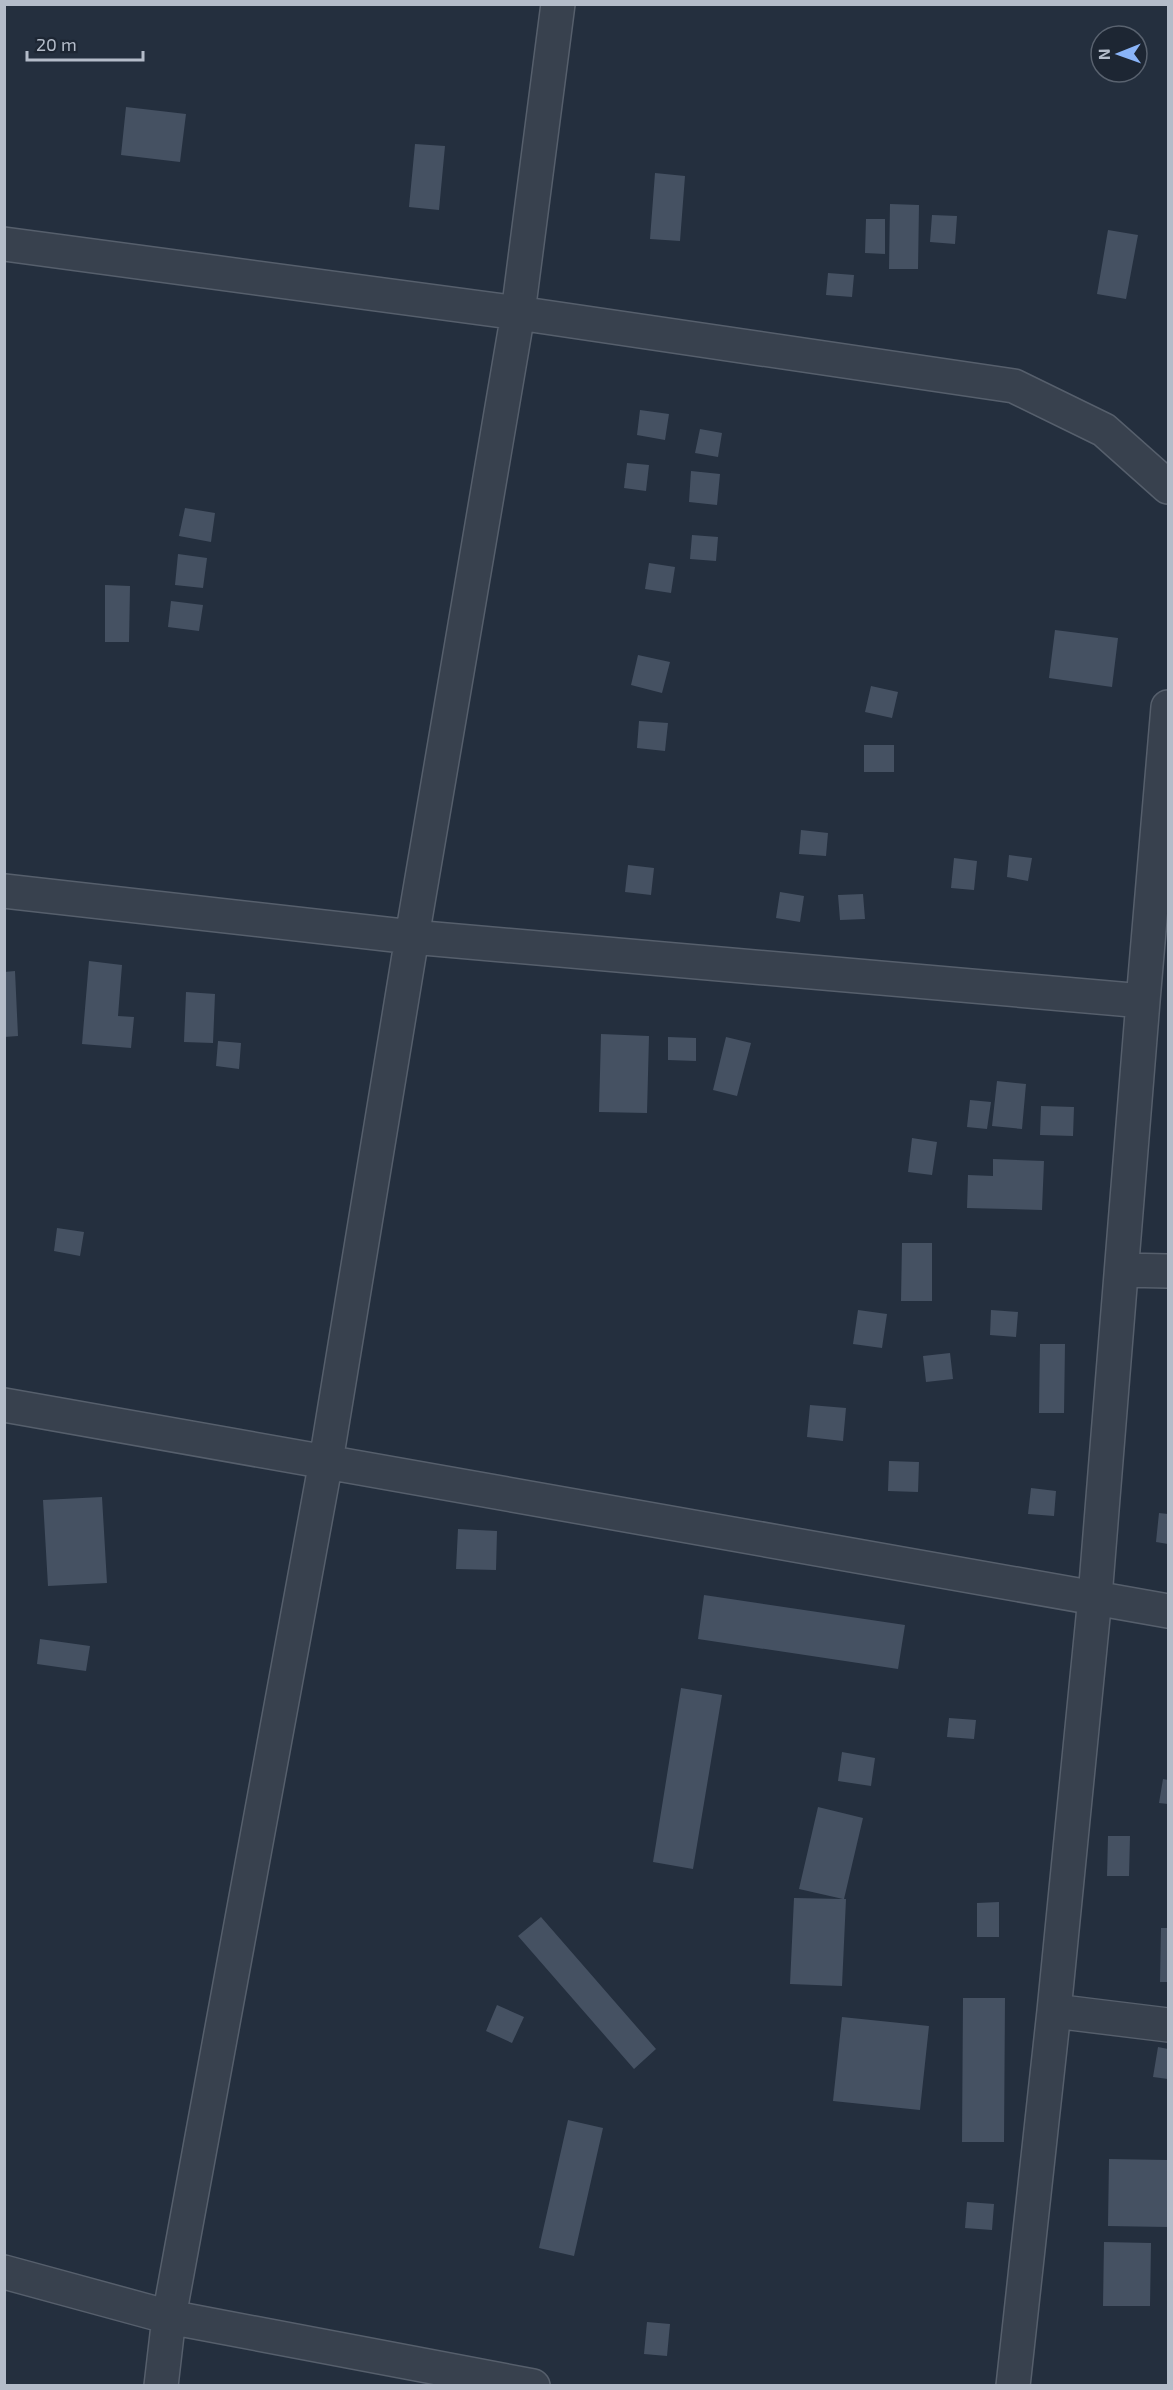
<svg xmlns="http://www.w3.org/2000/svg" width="1173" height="2390" font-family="'Exo 2',sans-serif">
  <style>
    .building { fill: #455162 }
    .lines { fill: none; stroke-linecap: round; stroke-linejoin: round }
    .minor-casing { stroke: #565f6c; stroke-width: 36 }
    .minor { stroke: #38414e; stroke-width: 33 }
  </style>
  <rect width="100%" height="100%" fill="#242f3e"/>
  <path class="building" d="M126,107L186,114L180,162L121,155Z
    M415,144L445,146L439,210L409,207Z
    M655,173L685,176L680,241L650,239Z
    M890,204L919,205L918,269H889Z
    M932,215L957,216L955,244L930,242Z
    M866,219H885V254L865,253Z
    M1108,230L1138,235L1126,299L1097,294Z
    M828,273L854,275L852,297L826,295Z
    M640,410L669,414L665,440L637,435Z
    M700,429L722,433L718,457L695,453Z
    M627,463L649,465L646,491L624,488Z
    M691,471L720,474L717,505L689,502Z
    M185,508L215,513L211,542L179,536Z
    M692,535L718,537L716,561L690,559Z
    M178,554L207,558L203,588L175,585Z
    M649,563L675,567L671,593L645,589Z
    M105,585L130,586L129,642H105Z
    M171,601L203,605L199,631L168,627Z
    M1055,630L1118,638L1112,687L1049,678Z
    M638,655L670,662L662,693L631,685Z
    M871,686L898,692L892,718L865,712Z
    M639,721L668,723L665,751L637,748Z
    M864,745H894V772H864Z
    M801,830L828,833L826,856L799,854Z
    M1009,855L1032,858L1028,881L1007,877Z
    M954,858L977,861L974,890L951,888Z
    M628,865L654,868L651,895L625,892Z
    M780,892L804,896L800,922L776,918Z
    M863,894L865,919L840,920L838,895Z
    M89,961L122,965L118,1016L134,1017L131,1048L82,1044Z
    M15,971L18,1036L4,1037V972Z
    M186,992L215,994L213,1043L184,1042Z
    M601,1034L649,1036L647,1113L599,1112Z
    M668,1037L696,1038V1061L668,1060Z
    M726,1037L751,1043L737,1096L713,1090Z
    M218,1041L241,1043L239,1069L216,1066Z
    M997,1081L1026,1084L1022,1129L992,1126Z
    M970,1100L991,1102L987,1129L967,1127Z
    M1041,1106L1074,1107L1073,1136L1040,1135Z
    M912,1138L937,1142L932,1175L908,1172Z
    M993,1159L1044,1161L1042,1210L967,1208L968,1175L993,1176Z
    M57,1228L84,1232L80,1256L54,1251Z
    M902,1243H932V1301H901Z
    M858,1310L887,1314L882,1348L853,1344Z
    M991,1310L1018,1312L1016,1337L990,1335Z
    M1040,1344H1065L1064,1413H1039Z
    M950,1353L953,1379L926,1382L923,1356Z
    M810,1405L846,1408L843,1441L807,1437Z
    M889,1461L919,1462L918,1492L888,1491Z
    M1031,1488L1056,1491L1054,1516L1028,1514Z
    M102,1497L107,1583L48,1586L43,1500Z
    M1159,1513L1168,1514V1544L1156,1542Z
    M458,1529L497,1531L496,1570L456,1569Z
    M704,1595L905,1625L898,1669L698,1639Z
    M40,1639L90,1646L86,1671L37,1664Z
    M681,1688L722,1695L693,1869L653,1862Z
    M949,1718L976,1720L974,1739L947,1737Z
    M842,1752L875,1758L871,1786L838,1781Z
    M1163,1779L1168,1780V1804L1159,1803Z
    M818,1807L863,1818L844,1899H846L842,1986L790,1984L794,1898L843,1899L799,1889Z
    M1108,1836H1130L1129,1876H1107Z
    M999,1902V1937H977V1903Z
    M541,1917L656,2049L634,2069L518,1936Z
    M1161,1928H1168V1982H1160Z
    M963,1998H1005L1004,2142H962Z
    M497,2005L524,2017L512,2043L486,2031Z
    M842,2017L929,2026L920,2110L833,2101Z
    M1158,2047L1168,2049V2079L1153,2077Z
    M568,2120L603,2128L574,2256L539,2248Z
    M1109,2159L1168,2160V2227L1108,2226Z
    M967,2202L994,2204L992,2230L965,2228Z
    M1104,2242L1151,2243L1150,2306H1103Z
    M647,2322L670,2324L667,2356L644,2354Z"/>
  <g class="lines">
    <defs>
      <path id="minor" d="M4,244L518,313L1014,386L1104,430L1168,487
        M4,891L412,937L1143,1001
        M1122,1270L1168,1271
        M4,1405L1168,1611
        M1054,2011L1168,2025
        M4,2272L169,2317L533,2386
        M161,2386L169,2317L326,1461L412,937L518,313L558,4
        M1013,2386L1054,2011L1095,1597L1143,1001L1168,707"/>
    </defs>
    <use href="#minor" class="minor-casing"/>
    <use href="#minor" class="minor"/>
  </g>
  <rect width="1173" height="2390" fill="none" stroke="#b4bcc9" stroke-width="12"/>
  <g transform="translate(1119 54) rotate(269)"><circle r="28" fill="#1d2633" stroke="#59626f" stroke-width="1.5"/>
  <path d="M0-4.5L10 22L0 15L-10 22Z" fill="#8ab4f8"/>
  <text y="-9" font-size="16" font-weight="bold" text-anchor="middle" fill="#b4bcc9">N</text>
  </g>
  <path d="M27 51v9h116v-9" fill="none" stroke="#b4bcc9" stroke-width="3"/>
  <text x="36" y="51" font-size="18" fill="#b4bcc9" stroke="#1d2633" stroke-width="4.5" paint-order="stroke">20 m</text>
</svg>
